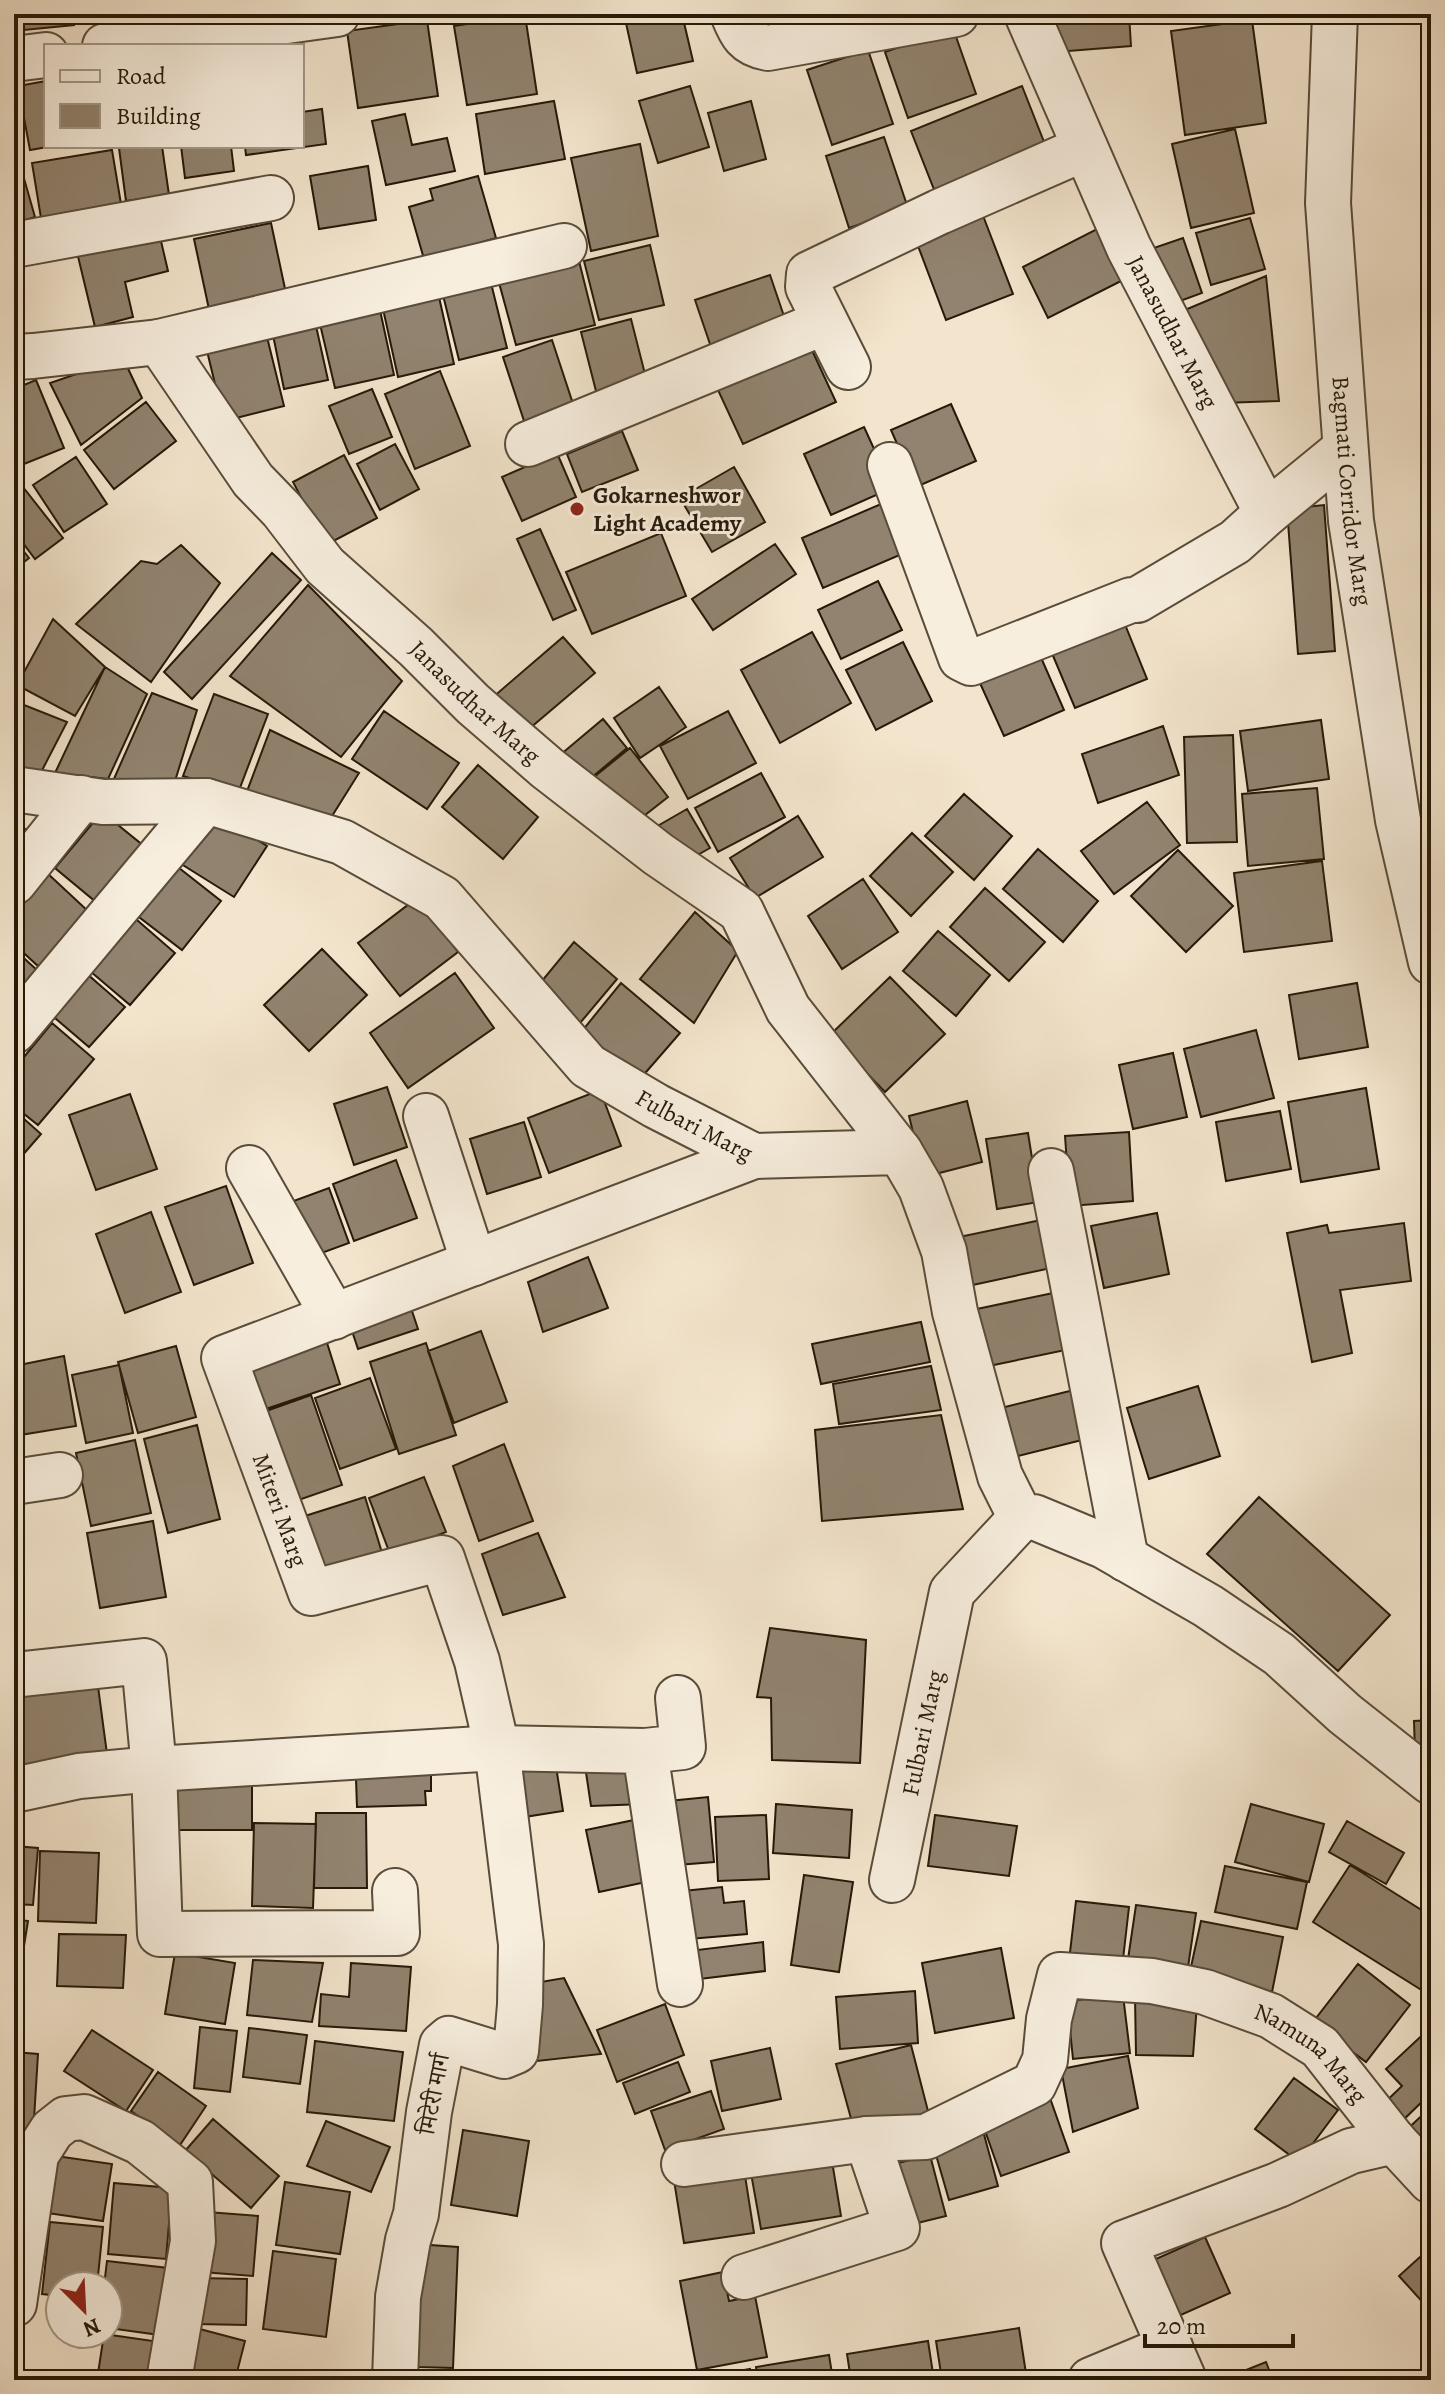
<svg xmlns="http://www.w3.org/2000/svg" width="1445" height="2394" font-family="Alegreya,'Noto Serif Devanagari',serif">
  <style>
    .building { fill: #91836f; stroke: #261909; stroke-width: 2 }
    .lines { fill: none; stroke-linecap: round; stroke-linejoin: round }
    .minor-casing { stroke: #594c3a; stroke-width: 48 }
    .minor { stroke: #f7eede; stroke-width: 44 }
    .poi-dot { fill: #8f2418; stroke: #f7eede; stroke-width: 3 }
    .labels { text-anchor: middle; dominant-baseline: central; stroke-width: 6; stroke-linejoin: round; paint-order: stroke }
    .street-label { font-size: 24px; fill: #261909; stroke: #f7eede }
    .poi-label { font-size: 24px; font-weight: bold; fill: #261909; stroke: #f7eede; text-anchor: start }
  </style>
  <rect width="100%" height="100%" fill="#f3e5cd"/>
  <filter id="stains"><feTurbulence type="fractalNoise" baseFrequency=".0025" numOctaves="4"/><feColorMatrix values="0 0 0 0 .2 0 0 0 0 .09 0 0 0 0 .02 0 0 0 .5 -.17"/></filter>
  <radialGradient id="worn" r=".72"><stop offset=".6" stop-color="#630" stop-opacity="0"/><stop offset="1" stop-color="#630" stop-opacity=".3"/></radialGradient>
  <path class="building" d="M14,14H73L74,25L14,31Z
    M624,14H682L693,61L637,73Z
    M748,14H791V15L752,26Z
    M1053,14H1129L1131,46L1056,52Z
    M525,15L537,94L467,105L454,26Z
    M427,20L438,96L358,108L347,31Z
    M1252,20L1266,123L1185,135L1171,31Z
    M953,28L976,94L908,118L885,52Z
    M868,50L893,124L832,145L807,70Z
    M46,81V146H53L30,150L18,86Z
    M690,86L709,147L658,163L639,101Z
    M1022,86L1046,147L935,192L911,131Z
    M554,101L565,159L485,174L476,114Z
    M751,101L766,159L724,171L708,113Z
    M322,109L326,144L246,155L245,146H302V112Z
    M405,114L412,145L447,138L455,171L386,185L372,121Z
    M1235,129L1254,213L1191,228L1172,144Z
    M884,137L908,208L849,228L826,156Z
    M640,144L658,236L591,251L571,158Z
    M135,146H162L169,195L126,201L119,148Z
    M181,146H231L234,171L185,178Z
    M112,150L121,204L41,218L32,163Z
    M19,161L35,217L14,224V162Z
    M368,166L376,220L319,229L310,176Z
    M478,176L496,238L424,259L409,207L433,200L430,189Z
    M982,213L1013,294L946,320L915,238Z
    M1250,218L1265,269L1211,285L1196,233Z
    M271,223L287,298L210,314L194,239Z
    M157,224L168,271L125,282L133,317L95,327L75,244Z
    M1097,229L1123,280L1048,318L1023,267Z
    M1183,238L1202,293L1161,308L1142,252Z
    M650,245L664,305L599,320L584,261Z
    M578,257L595,325L516,345L498,279Z
    M770,275L786,322L711,347L695,300Z
    M1266,276L1279,401L1222,403L1180,312Z
    M490,279L507,348L459,360L442,291Z
    M439,297L454,364L398,377L383,309Z
    M380,310L394,375L335,388L320,324Z
    M631,319L647,382L597,395L581,332Z
    M316,326L328,380L284,389L273,335Z
    M267,337L284,406L224,421L207,351Z
    M552,340L576,413L527,430L503,357Z
    M811,348L836,402L743,444L718,390Z
    M123,358L142,398L81,445L50,383Z
    M440,371L470,446L415,469L385,394Z
    M36,380L64,448L14,468V389Z
    M372,389L392,437L349,454L329,406Z
    M146,402L176,441L114,489L84,450Z
    M951,404L976,461L916,487L891,430Z
    M864,427L892,488L831,515L804,454Z
    M622,431L638,470L582,492L567,454Z
    M395,444L419,489L380,510L357,464Z
    M557,453L576,497L522,521L502,477Z
    M344,455L377,518L326,545L293,482Z
    M76,457L107,504L64,532L33,485Z
    M734,467L765,522L712,552L680,498Z
    M23,487L63,538L35,559L14,531V495Z
    M881,504L902,554L823,588L802,538Z
    M1324,505L1335,651L1298,654L1287,509Z
    M540,529L576,610L553,620L517,539Z
    M661,533L686,596L592,634L566,572Z
    M14,539L29,558L14,570Z
    M775,544L796,574L713,630L692,599Z
    M181,545L220,583L151,682L76,624L141,561L157,564Z
    M272,553L301,580L192,699L164,672Z
    M878,581L902,630L841,659L818,610Z
    M308,585L402,681L341,757L230,676Z
    M53,619L105,667L75,716L17,685Z
    M1124,622L1147,679L1075,708L1051,651Z
    M812,632L851,703L780,743L741,670Z
    M563,637L595,673L523,734L492,698Z
    M903,642L932,701L876,730L846,670Z
    M1039,653L1064,710L1004,736L979,681Z
    M105,667L147,694L108,779L55,773Z
    M659,687L686,727L640,758L614,718Z
    M152,693L197,710L175,781H113Z
    M214,694L268,714L238,793L183,776Z
    M14,701L67,722L36,782L14,776Z
    M384,711L459,763L427,809L352,759Z
    M728,711L756,763L688,799L660,746Z
    M603,719L627,748L585,783L560,755Z
    M1321,720L1329,779L1248,791L1240,731Z
    M1163,726L1179,775L1098,803L1082,754Z
    M270,730L359,773L327,824L246,794Z
    M1233,735L1237,842L1187,843L1184,737Z
    M630,748L668,797L631,826L594,777Z
    M478,765L538,817L503,859L442,807Z
    M761,773L785,817L718,852L695,808Z
    M1317,788L1324,859L1248,866L1242,794Z
    M964,794L1012,836L974,880L925,836Z
    M1147,802L1180,845L1114,894L1081,851Z
    M687,809L710,848L685,862L649,831Z
    M211,811L267,846L234,897L178,862Z
    M102,812L150,851L102,907L55,868Z
    M798,816L823,857L755,898L730,858Z
    M14,821L35,836L14,865Z
    M912,833L953,872L911,916L870,876Z
    M1038,849L1098,901L1063,942L1003,889Z
    M1178,850L1233,906L1186,952L1131,896Z
    M1322,861L1332,941L1244,952L1234,873Z
    M174,864L221,901L182,950L135,914Z
    M46,872L89,912L39,967L14,944V907Z
    M863,879L898,932L842,969L808,916Z
    M985,888L1045,942L1009,981L950,927Z
    M417,898L458,952L400,996L358,943Z
    M695,912L738,951L694,1023L640,979Z
    M129,913L175,953L130,1005L84,966Z
    M938,931L990,975L956,1016L903,971Z
    M574,942L617,979L575,1029L532,993Z
    M14,949L38,971L14,997Z
    M322,949L367,995L309,1051L264,1005Z
    M78,966L125,1007L89,1047L42,1007Z
    M455,973L494,1028L408,1088L370,1033Z
    M890,977L945,1034L885,1092L830,1035Z
    M621,983L680,1033L640,1079L582,1031Z
    M1357,983L1368,1047L1299,1059L1289,995Z
    M52,1023L94,1059L38,1125L14,1106V1069Z
    M1256,1030L1274,1098L1201,1117L1184,1049Z
    M1173,1053L1187,1117L1133,1129L1119,1065Z
    M387,1087L407,1147L354,1165L334,1104Z
    M1366,1088L1379,1169L1301,1182L1288,1102Z
    M600,1090L621,1146L549,1173L528,1118Z
    M130,1094L157,1169L96,1190L69,1115Z
    M967,1101L982,1162L924,1177L909,1116Z
    M14,1110L41,1134L14,1165Z
    M1280,1111L1291,1169L1226,1181L1216,1122Z
    M524,1122L541,1177L487,1194L470,1139Z
    M1129,1132L1133,1201L1070,1206L1065,1136Z
    M1028,1133L1039,1202L997,1209L986,1139Z
    M396,1160L417,1218L354,1241L333,1184Z
    M226,1186L253,1263L194,1285L165,1207Z
    M329,1188L349,1243L308,1258L288,1203Z
    M151,1212L181,1292L125,1313L96,1234Z
    M1157,1213L1169,1274L1104,1288L1091,1226Z
    M1041,1220L1051,1268L968,1286L959,1237Z
    M1404,1223L1411,1281L1340,1290L1352,1353L1312,1362L1287,1233L1327,1225L1329,1233Z
    M588,1257L608,1308L543,1332L528,1282Z
    M1063,1291L1075,1348L984,1367L972,1310Z
    M408,1299L418,1329L358,1349L348,1319Z
    M921,1322L930,1362L821,1384L812,1344Z
    M322,1327L340,1384L263,1410L244,1353Z
    M481,1331L507,1402L454,1423L428,1351Z
    M426,1343L456,1435L399,1454L370,1362Z
    M176,1346L196,1417L138,1433L118,1362Z
    M64,1356L76,1426L14,1436V1366Z
    M119,1365L133,1433L86,1443L72,1375Z
    M931,1366L941,1410L839,1424L833,1384Z
    M370,1378L396,1449L340,1469L315,1398Z
    M1198,1386L1220,1456L1149,1479L1127,1408Z
    M1078,1389L1090,1438L1006,1459L993,1410Z
    M311,1395L342,1485L287,1504L255,1415Z
    M941,1415L963,1509L822,1521L815,1430Z
    M197,1425L220,1519L168,1533L144,1439Z
    M135,1440L151,1513L91,1526L76,1453Z
    M504,1444L533,1521L479,1541L453,1466Z
    M424,1477L446,1532L390,1554L369,1498Z
    M365,1497L383,1556L322,1574L305,1516Z
    M1259,1497L1390,1615L1338,1671L1207,1554Z
    M153,1521L166,1597L100,1608L87,1533Z
    M538,1533L565,1597L503,1615L482,1554Z
    M770,1628L866,1640L860,1763L772,1760L771,1698L757,1697Z
    M97,1679L107,1754L14,1767V1690Z
    M1431,1720V1770L1415,1752L1414,1721Z
    M584,1759L638,1763L644,1804L591,1806Z
    M555,1760L563,1811L518,1818L510,1767Z
    M431,1761V1791H425L426,1805L357,1807L356,1779Z
    M252,1771V1830H169V1772Z
    M708,1797L714,1862L665,1866L659,1802Z
    M776,1804L852,1810L849,1858L773,1853Z
    M1251,1804L1324,1824L1309,1882L1235,1862Z
    M316,1813H366L367,1888H314Z
    M766,1815L769,1879L718,1881L715,1817Z
    M935,1815L1017,1826L1009,1876L928,1866Z
    M634,1820L646,1882L599,1892L586,1830Z
    M1347,1821L1404,1853L1386,1884L1329,1852Z
    M254,1823L316,1824L313,1908L252,1906Z
    M14,1846L38,1848L33,1905L14,1904Z
    M40,1851L99,1853L96,1923L38,1921Z
    M1350,1865L1431,1916V1996L1313,1922Z
    M1225,1866L1307,1882L1297,1929L1215,1912Z
    M804,1875L853,1882L839,1972L791,1965Z
    M722,1887L724,1903L744,1901L747,1934L678,1940L673,1892Z
    M1076,1901L1129,1907L1122,1968L1069,1961Z
    M1136,1905L1196,1913L1187,1974L1127,1966Z
    M14,1919L28,1921L18,1983H14Z
    M1201,1921L1283,1937L1272,1992L1189,1976Z
    M59,1934L126,1935L123,1988L57,1986Z
    M763,1942L765,1971L700,1979L697,1950Z
    M1001,1948L1014,2018L935,2033L922,1963Z
    M175,1953L235,1963L225,2024L165,2014Z
    M253,1960L323,1963L312,2022L247,2015Z
    M351,1963L411,1967L406,2031L319,2026L321,1994L349,1997Z
    M1358,1964L1410,2005L1366,2062L1313,2022Z
    M564,1978L601,2054L528,2062L523,1985Z
    M915,1991L918,2043L840,2049L836,1997Z
    M1123,1995L1130,2053L1073,2059L1067,2001Z
    M1135,1996L1197,2004L1193,2056L1136,2055Z
    M665,2004L684,2055L617,2082L597,2030Z
    M200,2027L237,2031L230,2092L194,2088Z
    M1431,2027V2093L1396,2127L1378,2109L1402,2086L1386,2069Z
    M249,2028L307,2035L300,2084L243,2077Z
    M92,2030L153,2070L126,2111L64,2071Z
    M315,2041L403,2052L394,2121L307,2112Z
    M911,2045L929,2115L855,2133L836,2064Z
    M770,2048L781,2099L722,2111L711,2061Z
    M14,2052L38,2054L32,2152L14,2151Z
    M1128,2056L1138,2108L1073,2132L1061,2069Z
    M678,2062L690,2092L635,2114L623,2083Z
    M158,2072L206,2106L180,2145L131,2111Z
    M1294,2078L1338,2110L1299,2162L1255,2129Z
    M711,2091L724,2129L665,2150L651,2111Z
    M1050,2098L1069,2152L1001,2176L982,2122Z
    M1431,2107V2165L1402,2134Z
    M213,2119L279,2176L251,2208L185,2151Z
    M326,2121L390,2147L371,2192L307,2166Z
    M982,2127L998,2186L949,2200L932,2141Z
    M463,2130L529,2141L517,2216L451,2205Z
    M830,2149L841,2216L761,2229L749,2162Z
    M930,2155L946,2216L897,2228L882,2167Z
    M56,2156L112,2164L103,2221L47,2213Z
    M743,2163L754,2233L684,2243L673,2174Z
    M285,2182L350,2192L340,2254L276,2245Z
    M114,2183L172,2188L166,2259L108,2254Z
    M207,2212L258,2216L253,2276L202,2272Z
    M50,2222L103,2227L97,2286H60V2296L42,2294Z
    M1205,2237L1230,2293L1163,2323L1138,2267Z
    M416,2244L458,2247L453,2368L418,2367Z
    M1431,2247V2305L1427,2307L1399,2276Z
    M273,2251L336,2259L326,2337L263,2329Z
    M107,2261L168,2268L160,2335L108,2328V2286H104Z
    M723,2272L729,2301L755,2296L767,2357L697,2370L680,2281Z
    M198,2278L247,2279L246,2325L197,2324Z
    M196,2328L245,2341L235,2380H182Z
    M1019,2328L1027,2380H942L936,2341Z
    M104,2334L153,2341L147,2380H97Z
    M928,2341L934,2380H851L847,2354Z
    M829,2355L833,2380H758L756,2367Z
    M1266,2362L1273,2380H1221Z
    M750,2369L752,2380H694V2379Z"/>
  <g class="lines">
    <defs>
      <g id="minor">
        <path d="M733,14C741,34 746,44 768,48L956,14"/>
        <path id="s1" d="M1027,14L1129,248L1267,513"/>
        <path id="s2" d="M1335,14L1328,203L1351,521L1398,820L1431,962"/>
        <path d="M105,46L337,14"/>
        <path d="M14,59L46,55"/>
        <path d="M14,245L271,198"/>
        <path d="M159,342L564,246"/>
        <path id="s3" d="M14,354L15,357L33,356L159,342L253,480L282,510L325,566L416,647L473,704L547,768L658,854L741,911L788,1009L900,1152"/>
        <path d="M848,367L808,287L809,274L939,212L1085,148"/>
        <path d="M528,444L825,322"/>
        <path d="M890,465L961,658L971,663L1131,600H1137L1235,542L1267,513L1345,449"/>
        <path id="s4" d="M14,789L103,802L206,801L342,842L442,898L588,1066L656,1106L754,1156L900,1152L921,1188L944,1251L955,1312L1000,1476L1021,1518L1034,1517L1104,1546L1208,1606L1279,1654L1345,1714L1431,1782"/>
        <path d="M14,882L81,798"/>
        <path d="M14,1031L206,801"/>
        <path d="M426,1116L474,1263"/>
        <path d="M249,1168L334,1317"/>
        <path d="M1051,1171L1126,1559"/>
        <path d="M14,1482L60,1475"/>
        <path d="M14,1675L144,1661L154,1769L160,1934L397,1933L395,1891"/>
        <path d="M645,1751L683,1747L678,1698"/>
        <path d="M14,1790L79,1776L154,1769L497,1748L645,1751L680,1984"/>
        <path id="s5" d="M892,1880L952,1592L1021,1518"/>
        <path id="s6" d="M684,2164L867,2139L926,2137L1034,2084L1045,2060L1049,2019L1060,1975L1152,1981L1205,1992L1271,2016L1320,2047L1394,2141L1431,2181"/>
        <path d="M744,2277L897,2228L867,2139"/>
        <path d="M14,2304L36,2155L52,2130L66,2119L84,2117L140,2142L190,2182L193,2241L169,2380"/>
        <path d="M395,2380L398,2297L408,2240L416,2214L429,2112L442,2045L449,2039L504,2056L516,2051L520,2005L521,1944L497,1748L477,1661L442,1558L311,1593L224,1358L754,1156"/>
        <path d="M1091,2380L1170,2347"/>
        <path d="M1184,2380L1124,2243L1278,2185L1351,2151L1394,2141"/>
      </g>
    </defs>
    <use href="#minor" class="minor-casing"/>
    <use href="#minor" class="minor"/>
  </g>
  <circle class="poi-dot" cx="577" cy="509" r="8"/>
  <g class="labels">
    <g class="street-label">
      <text stroke="none"><textPath href="#s1" startOffset="350">Janasudhar Marg</textPath></text>
      <text stroke="none"><textPath href="#s2" startOffset="478">Bagmati Corridor Marg</textPath></text>
      <text stroke="none"><textPath href="#s3" startOffset="630">Janasudhar Marg</textPath></text>
      <text stroke="none"><textPath href="#s4" startOffset="794">Fulbari Marg</textPath></text>
      <text transform="translate(280 1510) rotate(70)">Miteri Marg</text>
      <text stroke="none"><textPath href="#s5" startOffset="150">Fulbari Marg</textPath></text>
      <text stroke="none"><textPath href="#s6" startOffset="748">Namuna Marg</textPath></text>
      <text transform="translate(434 2094) rotate(-79)">मिटेरी मार्ग</text>
    </g>
    <g class="poi-label">
      <text x="593" y="495">Gokarneshwor<tspan x="593" dy="28">Light Academy</tspan></text>
    </g>
  </g>
  <rect width="1445" height="2394" fill="none" stroke="#f3e5cd" stroke-width="48"/>
  <rect x="16" y="16" width="1413" height="2362" fill="none" stroke="#261909" stroke-width="4"/>
  <rect x="24" y="24" width="1397" height="2346" fill="none" stroke="#261909" stroke-width="2"/>
  <rect x="44" y="44" width="260" height="104" fill="#f7eede" stroke="#a39989" stroke-width="2"/>
  <rect x="60" y="70" width="40" height="12" fill="#f7eede" stroke="#a39989" stroke-width="2"/>
  <text x="116" y="84" font-size="24" fill="#261909">Road</text>
  <rect x="60" y="104" width="40" height="24" fill="#91836f" stroke="#a39989" stroke-width="2"/>
  <text x="116" y="124" font-size="24" fill="#261909">Building</text>
  <g transform="translate(84 2310) rotate(156)"><circle r="38" fill="#f7eede" stroke="#a39989" stroke-width="2"/>
  <path d="M0-6L14 30L0 20L-14 30Z" fill="#8f2418"/>
  <text y="-12" font-size="22" font-weight="bold" text-anchor="middle" fill="#261909">N</text>
  </g>
  <path d="M1145 2334v12h148v-12" fill="none" stroke="#261909" stroke-width="4"/>
  <text x="1157" y="2334" font-size="24" fill="#261909" stroke="#f7eede" stroke-width="6" paint-order="stroke">20 m</text>
  <rect width="100%" height="100%" filter="url(#stains)"/>
  <rect width="100%" height="100%" fill="url(#worn)"/>
</svg>
